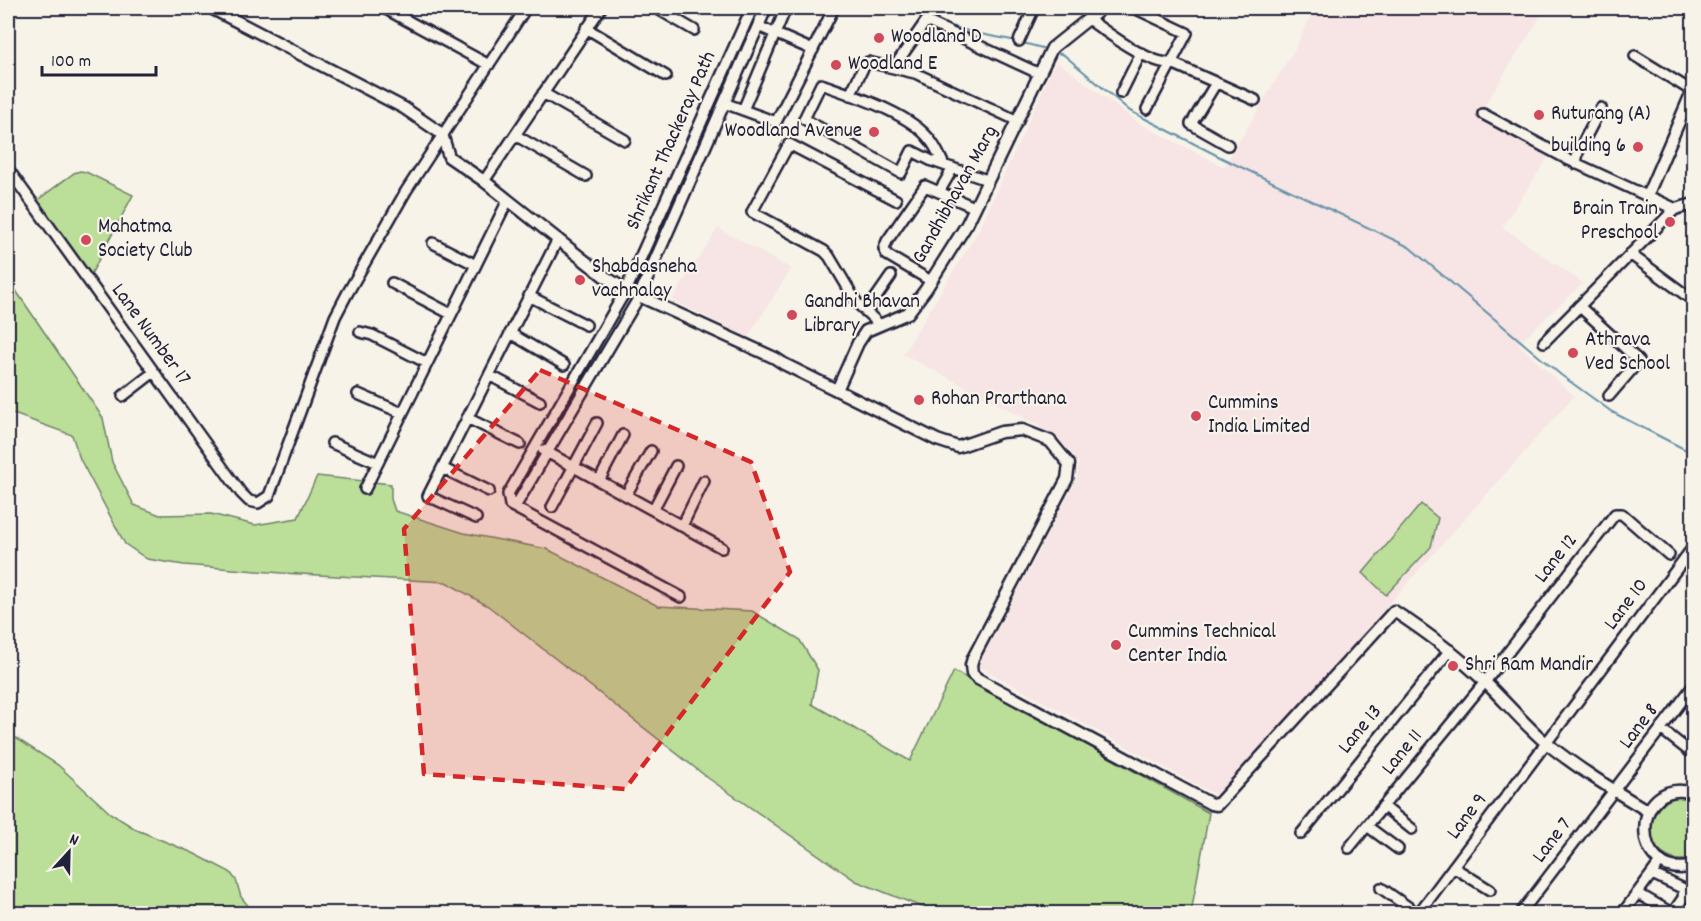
<svg xmlns="http://www.w3.org/2000/svg" width="1701" height="921" font-family="Dekko,sans-serif">
  <style>
    .built { fill: #f7e4e4 }
    .green { fill: #bbde98; stroke: #6e806a; stroke-width: 1.5 }
    .lines { fill: none; stroke-linecap: round; stroke-linejoin: round }
    .stream { stroke: #6591aa; stroke-width: 2 }
    .minor-casing { stroke: #22223b; stroke-width: 14 }
    .tertiary-casing { stroke: #22223b; stroke-width: 15 }
    .minor { stroke: #f7f3e8; stroke-width: 9 }
    .tertiary { stroke: #f7f3e8; stroke-width: 10 }
    .marked { fill: #d62828; fill-opacity: 0.2; stroke: #d62828; stroke-width: 4.5; stroke-dasharray: 12 8; stroke-linejoin: round }
    .poi-dot { fill: #d1495b; stroke: #f7f3e8; stroke-width: 2 }
    .labels { text-anchor: middle; dominant-baseline: central; stroke-width: 4.5; stroke-linejoin: round; paint-order: stroke }
    .poi-label { font-size: 21px; fill: #22223b; stroke: #f7f3e8; text-anchor: start }
    .street-label { font-size: 21px; fill: #22223b; stroke: #f7f3e8 }
  </style>
  <rect width="100%" height="100%" fill="#f7f3e8"/>
  <filter id="ink" filterUnits="userSpaceOnUse"><feTurbulence type="fractalNoise" baseFrequency=".0167" numOctaves="2"/><feDisplacementMap in="SourceGraphic" scale="12" xChannelSelector="R" yChannelSelector="G"/><feConvolveMatrix kernelMatrix="1 2 1 2 8 2 1 2 1" color-interpolation-filters="sRGB"/></filter>
  <g filter="url(#ink)">
    <path class="built" d="M1315,8H1546L1477,117L1549,156L1502,227L1583,283L1518,344L1574,396L1218,796L978,666L1077,479L1079,463L1066,446L1036,424L903,354L980,228L1056,61L1140,124L1224,167L1297,45Z
      M718,228L791,269L748,337L672,300Z"/>
    <path class="green" d="M80,171L86,172L133,195L89,278L35,202L74,173Z
      M8,279L103,418L112,462L134,505L160,515L211,514L255,525L298,518L317,476L391,484V499L395,511L464,533L547,549L658,606L752,611L799,639L818,670L812,704L910,761L954,671L1209,813L1191,913H937L856,881L708,778L488,606L446,582L282,573L184,565L147,559L125,544L80,459L72,435L8,412Z
      M1421,504L1438,518L1431,547L1386,595L1363,573Z
      M8,733L58,765L110,813L137,830L193,853L230,872L236,880L241,897L254,913H8Z
      M1683,796L1693,799V859C1644,869 1632,803 1683,796Z"/>
    <g class="lines">
      <path class="stream" d="M899,8L924,18
        M941,23L975,33L1017,41
        M1023,43L1046,49
        M1054,52L1064,55L1130,111L1224,159L1409,247L1561,375L1612,412L1694,454"/>
      <defs>
        <path id="minor" d="M384,8L489,65
          M656,8L694,30
          M1134,8L1187,33L1147,109
          M228,16L233,8
          M1088,19C1107,32 1149,65 1172,63L1255,100
          M758,26L813,50
          M586,28L666,76
          M1019,41L1034,8
          M1635,56L1692,91
          M894,67L926,21L1040,74
          M1216,83L1191,124L1228,145
          M543,93L625,140
          M1121,93L1141,53
          M850,95L863,68L868,62L915,73L1018,121
          M724,103L776,122L834,8
          M743,110L786,8
          M1483,114L1569,160L1647,196
          M515,135L586,176
          M1576,164L1578,152L1601,108
          M944,165C940,157 936,147 930,140C910,113 852,95 821,84L804,119L901,173L912,151L932,161L987,180
          M8,169L241,493L249,501L258,503L269,496L335,317L347,294L406,191L526,8
          M484,181L601,8
          M939,192L953,168
          M433,243L476,265
          M1630,254L1694,301
          M931,281L887,255L884,249L887,241L925,186L974,207
          M392,283L451,314
          M529,296L586,325
          M1579,306L1639,361L1609,396
          M866,312L891,276
          M879,324L857,303L829,256L824,251L752,212L789,144L896,200
          M360,332L372,335L427,363
          M510,333L564,365
          M1544,342L1675,209
          M489,375L540,402
          M358,394L402,413
          M123,396L154,372
          M467,418L520,444
          M332,443L378,463
          M543,450L722,548
          M442,468L489,491
          M599,481L623,435
          M365,489L508,200
          M626,495L651,451
          M510,505L518,502L639,297
          M510,505L508,494L626,290
          M510,505L681,597
          M552,507L597,423
          M653,510L676,466
          M476,518L428,496L558,239
          M682,526L704,481
          M1661,729L1689,751
          M1383,806L1412,829
          M1367,826L1398,849
          M1301,834L1450,650
          M1349,848L1485,682L1615,514H1622L1669,555
          M1453,867L1490,890
          M1381,888L1418,914L1694,546
          M1637,893L1668,911H1674L1683,898L1684,889L1652,874
          M1520,914L1694,685
          M1622,914L1661,861"/>
        <path id="tertiary" d="M211,8L404,108L442,134L449,157L484,181L604,276L626,290L775,358L784,364L937,440L958,447L1001,432L1022,430L1050,441L1069,464L1067,479L973,658L971,665L972,674L978,679L1211,804L1217,805L1394,611C1426,632 1456,654 1484,681C1505,701 1523,723 1545,742C1577,768 1613,790 1648,811
          M1694,87L1647,196L1675,209L1694,204
          M626,290L752,8
          M639,297L766,8
          M837,390L858,343L866,331L908,313L926,289L967,224L1052,48L1102,8
          M1694,793C1630,774 1628,883 1694,866"/>
      </defs>
      <use href="#minor" class="minor-casing"/>
      <use href="#tertiary" class="tertiary-casing"/>
      <use href="#minor" class="minor"/>
      <use href="#tertiary" class="tertiary"/>
    </g>
  </g>
  <path class="marked" d="M540,370L751,462L790,572L625,789L424,774L404,529Z"/>
  <g class="poi-dot">
    <circle cx="879" cy="38" r="6"/>
    <circle cx="836" cy="65" r="6"/>
    <circle cx="1539" cy="115" r="6"/>
    <circle cx="874" cy="132" r="6"/>
    <circle cx="1638" cy="147" r="6"/>
    <circle cx="1670" cy="222" r="6"/>
    <circle cx="86" cy="240" r="6"/>
    <circle cx="580" cy="280" r="6"/>
    <circle cx="792" cy="315" r="6"/>
    <circle cx="1573" cy="353" r="6"/>
    <circle cx="919" cy="400" r="6"/>
    <circle cx="1196" cy="416" r="6"/>
    <circle cx="1116" cy="645" r="6"/>
    <circle cx="1453" cy="666" r="6"/>
  </g>
  <g class="labels">
    <g class="poi-label">
      <text x="891" y="38">Woodland D</text>
      <text x="848" y="65">Woodland E</text>
      <text x="1551" y="115">Ruturang (A)</text>
      <text x="862" y="132" text-anchor="end">Woodland Avenue</text>
      <text x="1626" y="147" text-anchor="end">building 6</text>
      <text x="1658" y="210" text-anchor="end">Brain Train<tspan x="1658" dy="24">Preschool</tspan></text>
      <text x="98" y="228">Mahatma<tspan x="98" dy="24">Society Club</tspan></text>
      <text x="592" y="268">Shabdasneha<tspan x="592" dy="24">vachnalay</tspan></text>
      <text x="804" y="303">Gandhi Bhavan<tspan x="804" dy="24">Library</tspan></text>
      <text x="1585" y="341">Athrava<tspan x="1585" dy="24">Ved School</tspan></text>
      <text x="931" y="400">Rohan Prarthana</text>
      <text x="1208" y="404">Cummins<tspan x="1208" dy="24">India Limited</tspan></text>
      <text x="1128" y="633">Cummins Technical<tspan x="1128" dy="24">Center India</tspan></text>
      <text x="1465" y="666">Shri Ram Mandir</text>
    </g>
    <g class="street-label">
      <text transform="translate(672 141) rotate(-66)">Shrikant Thackeray Path</text>
      <text transform="translate(956 195) rotate(-61)">Gandhibhavan Marg</text>
      <text transform="translate(150 335) rotate(54)">Lane Number 17</text>
      <text transform="translate(1557 559) rotate(-52)">Lane 12</text>
      <text transform="translate(1627 605) rotate(-53)">Lane 10</text>
      <text transform="translate(1640 727) rotate(-53)">Lane 8</text>
      <text transform="translate(1361 730) rotate(-51)">Lane 13</text>
      <text transform="translate(1403 753) rotate(-51)">Lane 11</text>
      <text transform="translate(1468 817) rotate(-53)">Lane 9</text>
      <text transform="translate(1553 841) rotate(-53)">Lane 7</text>
    </g>
  </g>
  <rect width="1701" height="921" fill="none" stroke="#f7f3e8" stroke-width="30"/>
  <rect x="15" y="15" width="1671" height="891" fill="none" stroke="#22223b" stroke-width="2" filter="url(#ink)"/>
  <g transform="translate(69 852) rotate(22)" stroke="#f7f3e8" stroke-width="4.5" paint-order="stroke">
  <path d="M0-4.5L10 22L0 15L-10 22Z" fill="#22223b"/>
  <text y="-9" font-size="16" font-weight="bold" text-anchor="middle" fill="#22223b">N</text>
  </g>
  <path d="M42 66v9h114v-9" fill="none" stroke="#22223b" stroke-width="3"/>
  <text x="51" y="66" font-size="18" fill="#22223b" stroke="#f7f3e8" stroke-width="4.5" paint-order="stroke">100 m</text>
</svg>
